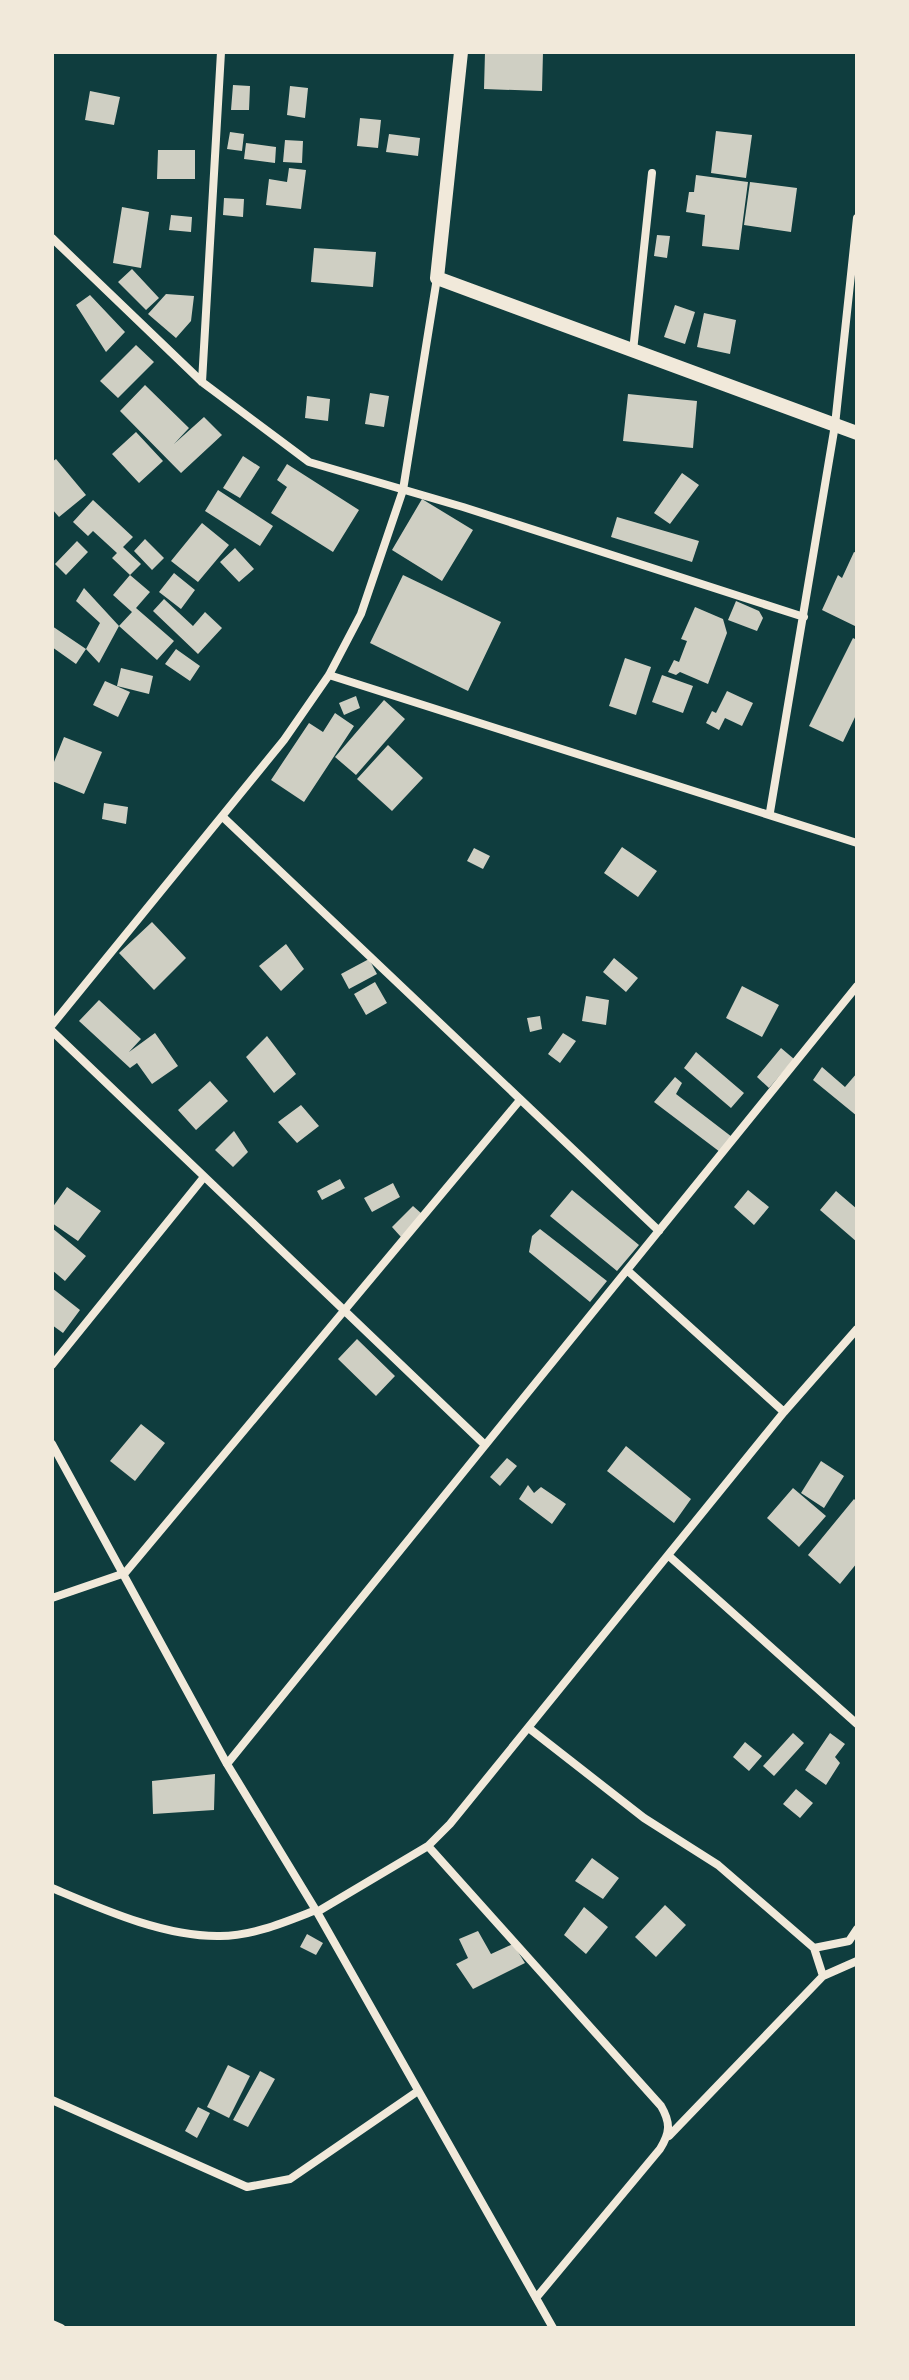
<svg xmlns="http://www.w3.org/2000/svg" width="909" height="2380" font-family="Mulish,sans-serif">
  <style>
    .building { fill: #cfcfc3 }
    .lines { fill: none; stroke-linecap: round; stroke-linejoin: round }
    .minor { stroke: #f1e9da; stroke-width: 8 }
    .tertiary { stroke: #f1e9da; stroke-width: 14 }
  </style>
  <rect width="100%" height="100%" fill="#0f3d3e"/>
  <path class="building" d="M485,52H543L542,91L484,89Z
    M233,85L250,86L249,110H231Z
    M290,86L308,88L305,118L287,115Z
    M90,91L120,97L114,125L85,120Z
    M360,118L381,120L378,148L357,146Z
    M716,131L752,135L746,178L711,173Z
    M230,132L244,134L242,151L227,149Z
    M389,134L420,138L418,156L386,152Z
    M285,140L303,141L302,163L283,162Z
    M246,143L276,147L275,163L244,159Z
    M158,150H195V179H157Z
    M289,168L306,170L301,209L266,205L269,179L287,182Z
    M696,175L748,182L739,250L702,246L705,215L686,212L689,192H694Z
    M750,182L797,188L791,232L744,225Z
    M224,198L244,199L243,217L223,215Z
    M122,207L149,212L141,268L113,263Z
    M171,215L192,217L191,232L169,230Z
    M657,235L670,236L667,258L654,256Z
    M314,248L376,252L373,287L311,282Z
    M132,269L159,298L146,310L118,282Z
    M166,294L194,296L191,321L176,338L148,314Z
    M90,295L125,332L106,352L76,305Z
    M675,305L695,312L685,344L664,337Z
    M704,313L736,320L730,354L697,347Z
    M136,345L154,362L118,398L100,381Z
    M145,385L189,428L174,444L204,417L222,435L181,473L120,411Z
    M370,393L389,396L384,427L365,424Z
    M628,394L697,401L693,448L623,441Z
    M307,396L330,399L328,421L305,418Z
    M136,432L163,461L139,483L112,454Z
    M243,456L260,467L240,498L223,488Z
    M56,459L86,495L59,517L52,509V462Z
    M287,464L359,510L333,552L271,513L287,487L277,480Z
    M682,473L699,485L670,524L654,513Z
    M218,490L273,526L260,546L205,511Z
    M422,499L473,530L442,581L392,550Z
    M93,500L133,537L123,547L141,564L130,575L112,558L117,553L93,531L88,536L73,522Z
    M617,517L699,541L692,562L611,537Z
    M202,523L229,545L198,582L171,561Z
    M145,539L164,558L152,570L134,551Z
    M77,541L88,552L66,575L55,564Z
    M235,548L254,569L239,582L220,562Z
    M854,552L857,553V627L822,610L838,575L842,578Z
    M174,573L195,590L181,609L159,592Z
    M130,575L150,592L136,608L174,641L157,660L119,626L99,663L86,649L76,664L52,647V626L86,649L100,623L76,601L84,588L119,626L132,612L113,595Z
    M403,575L501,622L468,691L370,643Z
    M164,599L193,626L205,612L222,628L198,654L153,611Z
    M736,601L759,611L763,618L757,631L728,620Z
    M695,607L723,619L727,633L708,684L680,672L676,675L668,672L674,660L679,662L687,641L681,639Z
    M853,638L857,640V713L843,742L809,726Z
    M176,649L200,666L190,681L165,664Z
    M625,658L651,667L636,715L609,706Z
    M121,668L153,676L149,694L117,686Z
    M662,675L693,686L683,713L652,702Z
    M105,681L130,692L118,717L93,705Z
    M727,691L753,703L742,726L725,718L719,730L706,723L712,711L716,713Z
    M356,696L360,708L344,715L339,703Z
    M384,700L405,719L356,775L335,757Z
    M335,713L354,726L304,802L271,780L309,723L323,732Z
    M64,737L102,752L84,794L52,781V767Z
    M388,745L423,778L392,811L357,779Z
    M104,803L128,807L126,824L102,819Z
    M622,847L657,871L638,897L604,873Z
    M474,848L490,856L483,869L467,861Z
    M152,922L186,958L154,990L119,953Z
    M286,944L304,969L281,991L259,966Z
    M614,958L638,978L626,992L603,972Z
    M369,959L377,974L349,989L341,974Z
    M375,982L387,1003L366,1015L354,994Z
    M742,986L779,1005L762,1037L726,1018Z
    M586,996L609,1000L606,1025L582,1021Z
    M99,1000L141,1039L129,1052L155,1033L178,1066L152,1084L137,1063L130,1068L79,1021Z
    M540,1016L542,1029L530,1032L527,1018Z
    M563,1033L576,1041L560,1063L548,1054Z
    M267,1036L296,1074L274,1093L246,1057Z
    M781,1048L794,1059L769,1088L757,1077Z
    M696,1052L744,1093L731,1108L684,1068Z
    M822,1067L845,1087L857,1073V1116L813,1080Z
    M675,1077L682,1083L676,1094L732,1137L720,1152L654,1102Z
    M210,1081L228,1101L196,1130L178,1110Z
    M301,1105L319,1126L297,1143L278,1122Z
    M234,1131L248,1152L233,1167L215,1150Z
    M340,1179L345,1188L322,1200L317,1191Z
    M393,1183L400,1197L372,1212L364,1198Z
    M67,1187L101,1211L78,1241L52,1223V1208Z
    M572,1190L639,1245L617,1271L550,1216Z
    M748,1190L769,1207L754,1225L734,1207Z
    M836,1191L857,1209V1242L820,1210Z
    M413,1206L422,1214L401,1237L392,1227Z
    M52,1228L86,1256L65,1281L52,1270Z
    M540,1229L607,1281L590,1302L529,1252L532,1236Z
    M52,1288L80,1310L63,1333L52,1325Z
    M357,1339L395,1376L376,1396L338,1359Z
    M141,1424L165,1443L135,1481L110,1461Z
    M626,1446L691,1499L674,1523L607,1471Z
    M507,1458L517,1466L500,1486L490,1477Z
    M821,1461L844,1476L824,1508L801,1493Z
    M528,1485L534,1493L541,1487L566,1504L552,1524L519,1499Z
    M793,1488L826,1516L799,1547L767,1518Z
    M854,1499L857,1502V1563L840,1584L808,1555Z
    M793,1733L804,1743L774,1776L763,1766Z
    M830,1733L845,1744L835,1757L840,1763L826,1785L805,1770Z
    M745,1742L762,1756L749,1771L733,1757Z
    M215,1774L214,1810L153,1814L152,1781Z
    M796,1789L813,1803L800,1818L783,1804Z
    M592,1858L619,1878L603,1899L575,1881Z
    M665,1905L686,1925L656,1957L635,1937Z
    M584,1907L608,1927L586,1954L564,1935Z
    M478,1931L491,1954L513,1944L525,1963L473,1989L456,1964L468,1958L459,1939Z
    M307,1934L323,1943L316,1955L300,1947Z
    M228,2065L250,2076L229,2118L207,2107Z
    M260,2071L275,2079L248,2127L233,2120Z
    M198,2107L210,2113L197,2138L185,2131Z"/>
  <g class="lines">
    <path class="minor" d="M52,238L202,382L309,462L463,507L804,617
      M633,351L652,173
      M202,382L221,52
      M329,675L857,843
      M770,812L835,425L857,218
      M224,818L659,1231
      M52,1025L284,740L329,675L361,614L403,490L437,278
      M52,1031L485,1445
      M627,1270L784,1412
      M52,1365L204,1177
      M52,1444L227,1764L317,1912L553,2328
      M669,1556L857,1724
      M52,1598L125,1573L520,1100
      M530,1729L644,1818L718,1865L814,1948L823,1976
      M227,1764L857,986
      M428,1846L661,2106C671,2123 670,2133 660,2149L536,2298
      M52,1888C102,1909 164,1937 220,1936C253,1936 285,1922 316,1910
      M317,1912L428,1846L450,1824L784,1412L857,1329
      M814,1948L849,1941L857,1929
      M52,2100L247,2187L290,2179L418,2091
      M669,2136L823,1976L857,1961
      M52,2324L61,2328"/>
    <path class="tertiary" d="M461,52L437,278L857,433"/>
  </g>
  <rect width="909" height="2380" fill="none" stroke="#f1e9da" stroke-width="108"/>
</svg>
